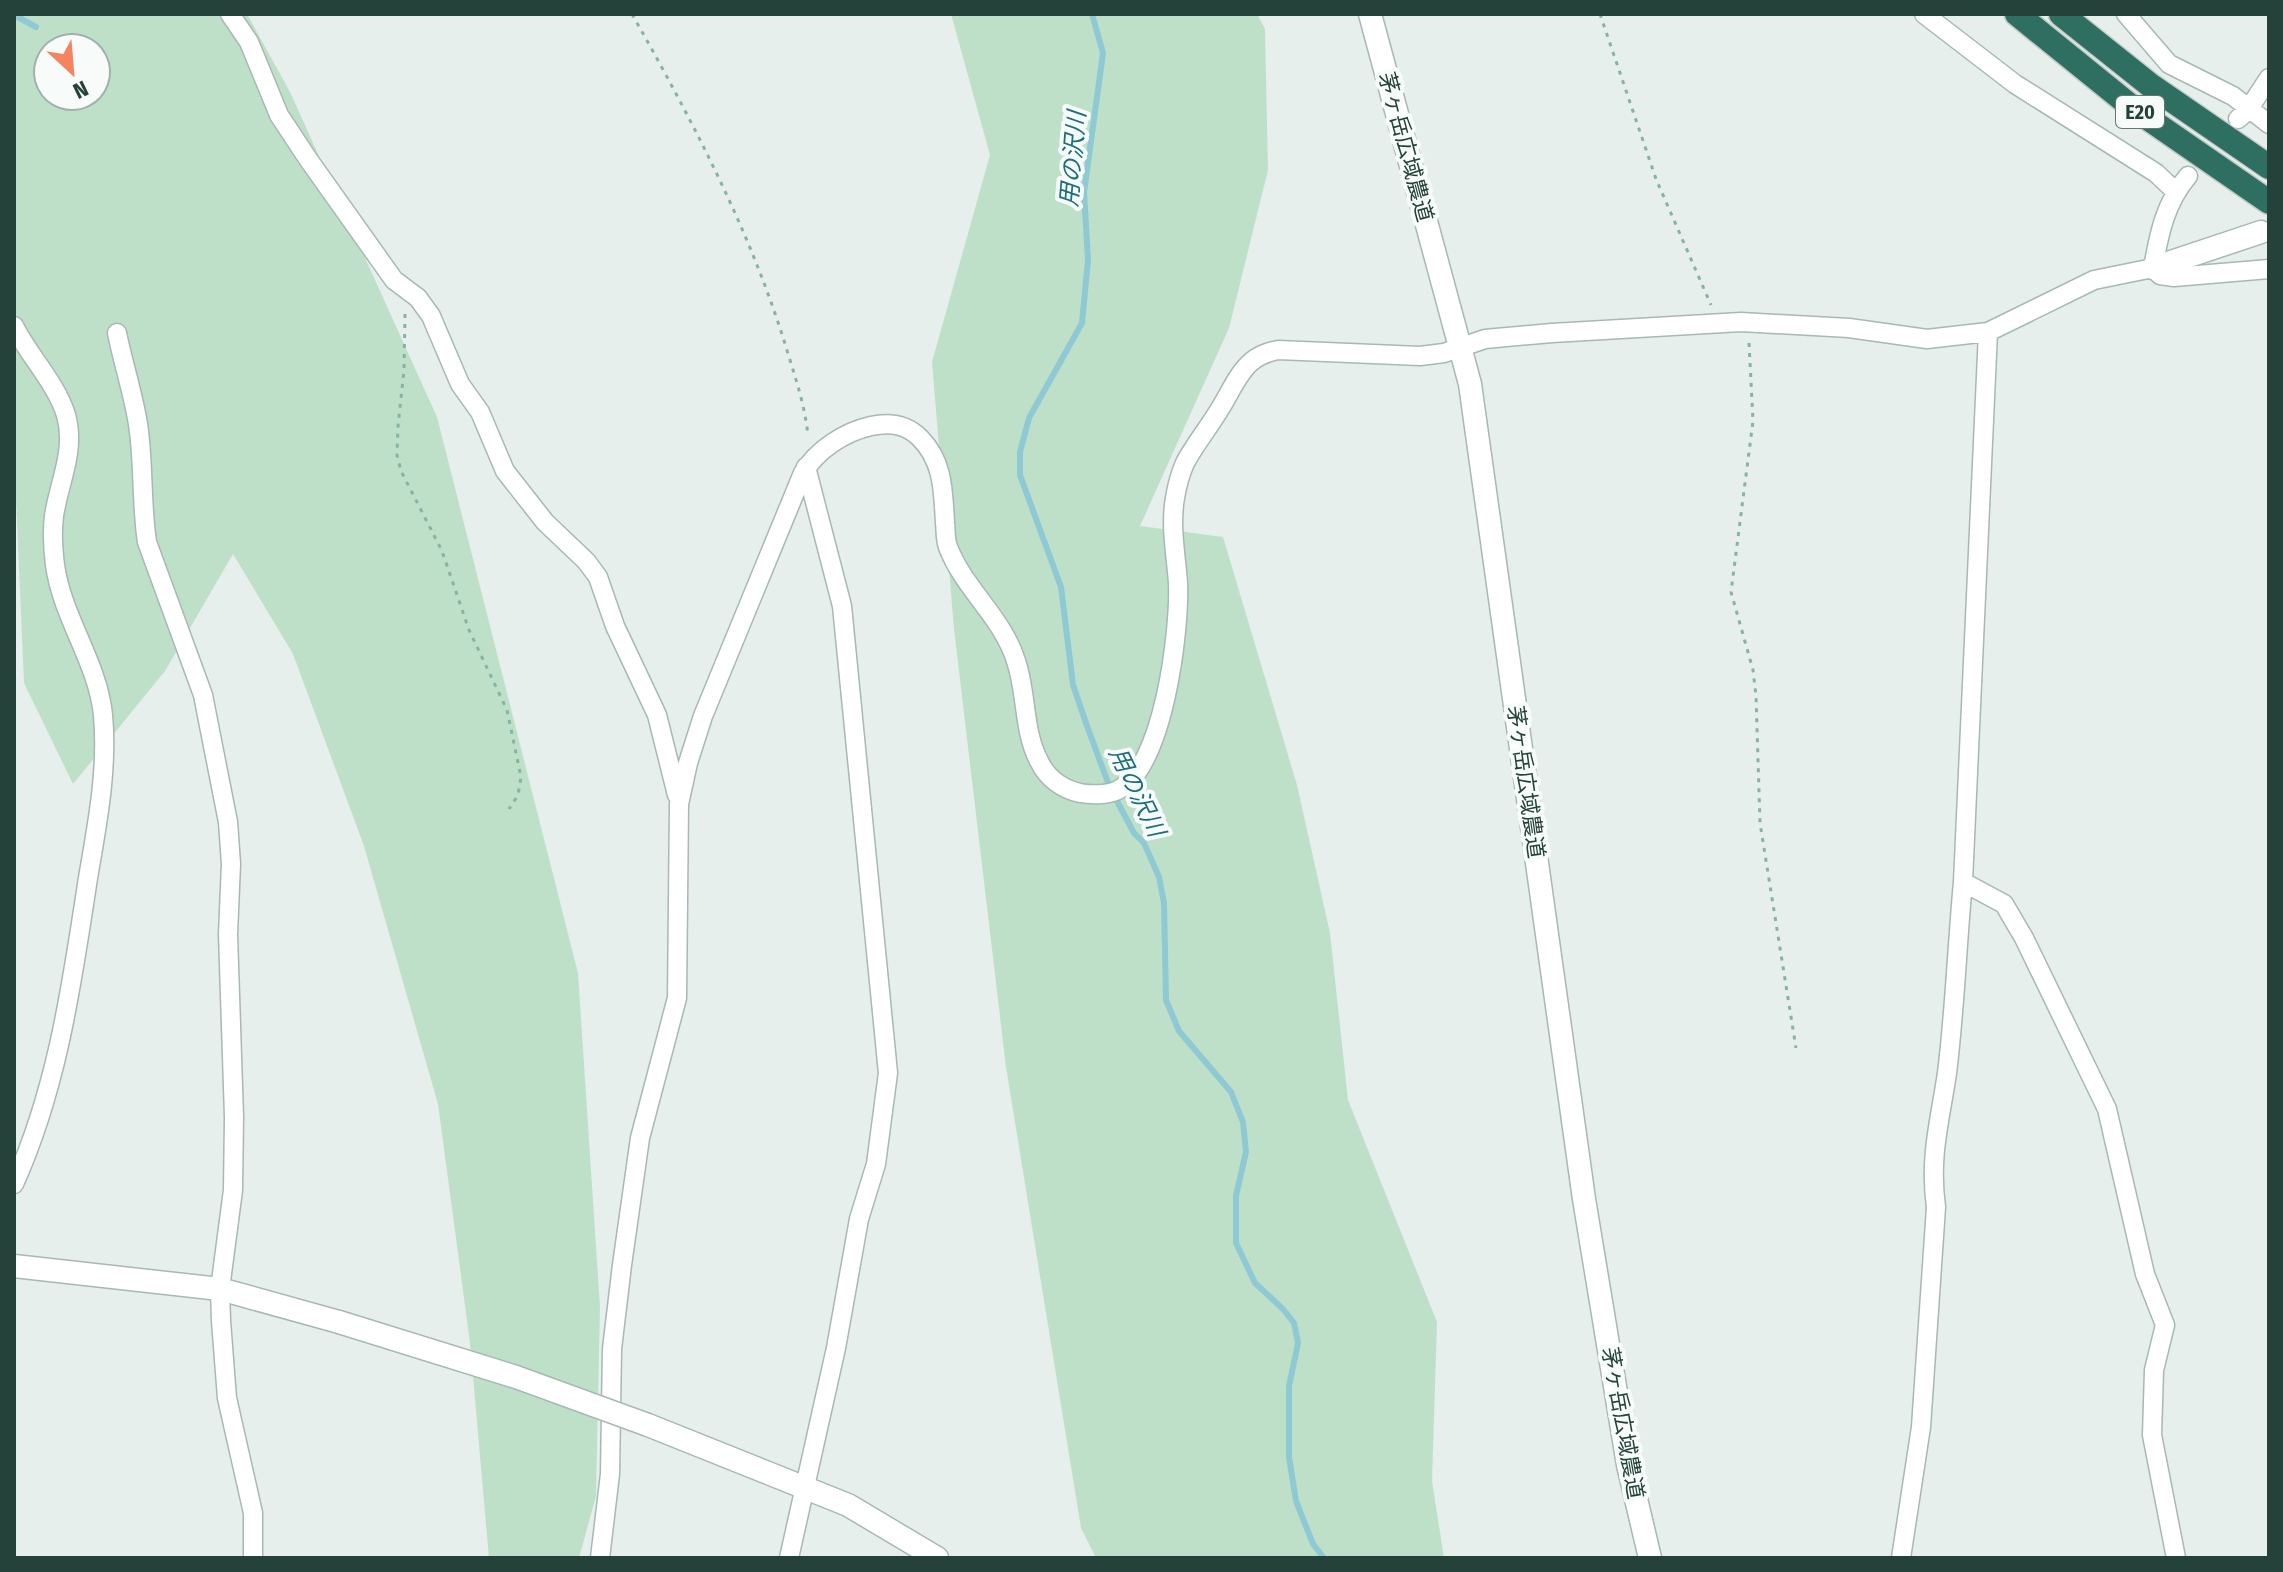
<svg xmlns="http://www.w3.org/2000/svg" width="2283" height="1572" font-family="'Fira Sans Condensed','Noto Sans JP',sans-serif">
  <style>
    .green { fill: #bfe0c8; fill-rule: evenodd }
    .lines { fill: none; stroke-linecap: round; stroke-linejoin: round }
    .stream { stroke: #8ec9d4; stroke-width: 6 }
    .minor-casing { stroke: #a8b8b2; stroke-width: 21 }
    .tertiary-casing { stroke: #a8b8b2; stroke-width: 25 }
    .motorway-casing { stroke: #c2cac8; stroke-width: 27 }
    .path { stroke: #86b3a5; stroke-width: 3; stroke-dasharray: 4 6; stroke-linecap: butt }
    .minor { stroke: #fff; stroke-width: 18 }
    .tertiary { stroke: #fff; stroke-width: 22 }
    .motorway { stroke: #2f6f62; stroke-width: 24 }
    .tertiary-bridge-casing { stroke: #a8b8b2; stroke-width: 25; stroke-linecap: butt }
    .tertiary-bridge { stroke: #fff; stroke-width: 22 }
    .labels { text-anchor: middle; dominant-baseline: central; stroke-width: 8; stroke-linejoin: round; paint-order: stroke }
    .shield { fill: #f7fbf9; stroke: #637a73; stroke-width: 2 }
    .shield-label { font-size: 20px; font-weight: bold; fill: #24423a }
    .street-label { font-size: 22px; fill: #24423a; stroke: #f7fbf9 }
    .water-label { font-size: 24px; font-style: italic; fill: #1c6f80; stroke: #f7fbf9 }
  </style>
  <rect width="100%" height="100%" fill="#e6efeb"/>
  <path class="green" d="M14,14H247L290,92L437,417L578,973L600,1307L596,1496L579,1558H489L470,1343L438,1104L364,846L293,654L233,554L165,671L73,784L24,683L14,453ZM48,48H96V96H48Z
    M951,14H1257L1265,29L1268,170L1229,328L1140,526L1223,537L1297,785L1330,933L1348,1100L1437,1322L1432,1481L1444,1558H1096L1081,1528L1006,1067L954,629L932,362L990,155Z"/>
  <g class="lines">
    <path class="stream" d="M1092,14L1103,53L1084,192L1088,260L1082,323L1029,418L1020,452V475L1061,587L1073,685L1087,726L1110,788L1134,833L1144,843L1159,877L1164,903L1166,1000L1179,1031L1231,1092L1243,1122L1246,1152L1236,1196V1243L1255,1283L1283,1309L1294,1323L1298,1343L1289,1386V1457L1296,1501L1313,1544L1324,1558
      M14,15L36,27"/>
    <defs>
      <path id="minor" d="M230,14L249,42L279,115L308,159L394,280L418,298L431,316L460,384L480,412L505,471L545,522L586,561L598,577L615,626L657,715L677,795
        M1924,14L2015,84L2156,173L2175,191
        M2126,14L2169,64L2233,96L2269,124
        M2238,119L2248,110L2269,78
        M2153,268L2094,280L1988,332L1963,882L2004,904L2024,938L2107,1109L2145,1274L2165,1325L2154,1370L2152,1435L2176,1558
        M2153,268L2160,275L2174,277L2269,269
        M2153,268C2159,234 2165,203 2188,176
        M14,326C29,356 56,383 66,415C76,451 59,482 54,516C52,532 53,549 55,565C62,617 98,663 103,715C108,770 97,825 88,878C72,982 58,1087 14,1184
        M117,333C123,363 133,393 138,424C144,463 141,503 147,542L203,695L228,822L231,864L228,934L234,1117L233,1190L220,1289L221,1321L227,1398L253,1513V1558
        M600,1558L610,1474L612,1349L622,1265L640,1138L677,998L679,804L688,763L703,716L803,473C817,450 844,432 871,426C890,422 906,424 920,438C944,462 943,492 945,523C946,531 945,539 948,547C964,589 1003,618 1016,661C1027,693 1023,731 1039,761C1047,778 1062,789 1080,793C1091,795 1106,795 1116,791C1164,770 1180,629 1178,583C1176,555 1170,526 1175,498C1177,486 1180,474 1185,463C1195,444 1210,426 1221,407C1230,393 1238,373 1251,362C1259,355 1268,352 1278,350L1420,356L1444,353L1485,339L1552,333L1741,322L1849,328L1927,339L1988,332
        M789,1558L836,1348L859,1219L876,1164L888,1073L842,606L806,467
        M1901,1558L1921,1427L1936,1207C1929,1157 1940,1121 1947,1073C1955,1009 1957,945 1963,882"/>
      <path id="tertiary" d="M1370,14L1470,384L1584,1199L1628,1465L1650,1558
        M2153,268L2261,232
        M14,1266L220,1289L339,1322
        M648,1425L848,1505L937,1558"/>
      <path id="motorway" d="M2017,14L2133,108L2269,202
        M2061,14L2150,85L2269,167"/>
    </defs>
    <use href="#minor" class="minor-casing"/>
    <use href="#tertiary" class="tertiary-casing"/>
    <use href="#motorway" class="motorway-casing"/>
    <path class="path" d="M632,14C692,120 750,230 786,347C795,377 805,405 808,436
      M1600,14L1656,179L1711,305
      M405,314L404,370L398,426L397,455L401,471L442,551L469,630L507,710L521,777L518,795L509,809
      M1749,343L1753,421L1731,592L1753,670L1756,696L1760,823L1796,1048"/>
    <use href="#minor" class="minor"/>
    <use href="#tertiary" class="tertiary"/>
    <use href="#motorway" class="motorway"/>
    <defs>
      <path id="tertiary-bridge" d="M339,1322L516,1377L648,1425"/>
    </defs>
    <use href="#tertiary-bridge" class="tertiary-bridge-casing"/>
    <use href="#tertiary-bridge" class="tertiary-bridge"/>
  </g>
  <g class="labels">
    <rect class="shield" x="2116" y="96" width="48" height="32" rx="6"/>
    <g class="shield-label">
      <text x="2140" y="112">E20</text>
    </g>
    <g class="street-label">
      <text transform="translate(1406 147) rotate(75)">茅ヶ岳広域農道</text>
      <text transform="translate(1526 782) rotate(82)">茅ヶ岳広域農道</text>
      <text transform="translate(1623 1423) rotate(80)">茅ヶ岳広域農道</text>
    </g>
    <g class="water-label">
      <text transform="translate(1073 159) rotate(-85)">用の沢川</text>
      <text transform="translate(1137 792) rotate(64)">用の沢川</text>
    </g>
  </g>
  <rect width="2283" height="1572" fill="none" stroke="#24423a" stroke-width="32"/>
  <g transform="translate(72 72) rotate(154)"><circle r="38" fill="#f7fbf9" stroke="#a3b1ad" stroke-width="2"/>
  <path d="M0-6L14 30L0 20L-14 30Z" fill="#f4845f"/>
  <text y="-12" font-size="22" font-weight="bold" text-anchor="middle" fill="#24423a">N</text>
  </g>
</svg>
